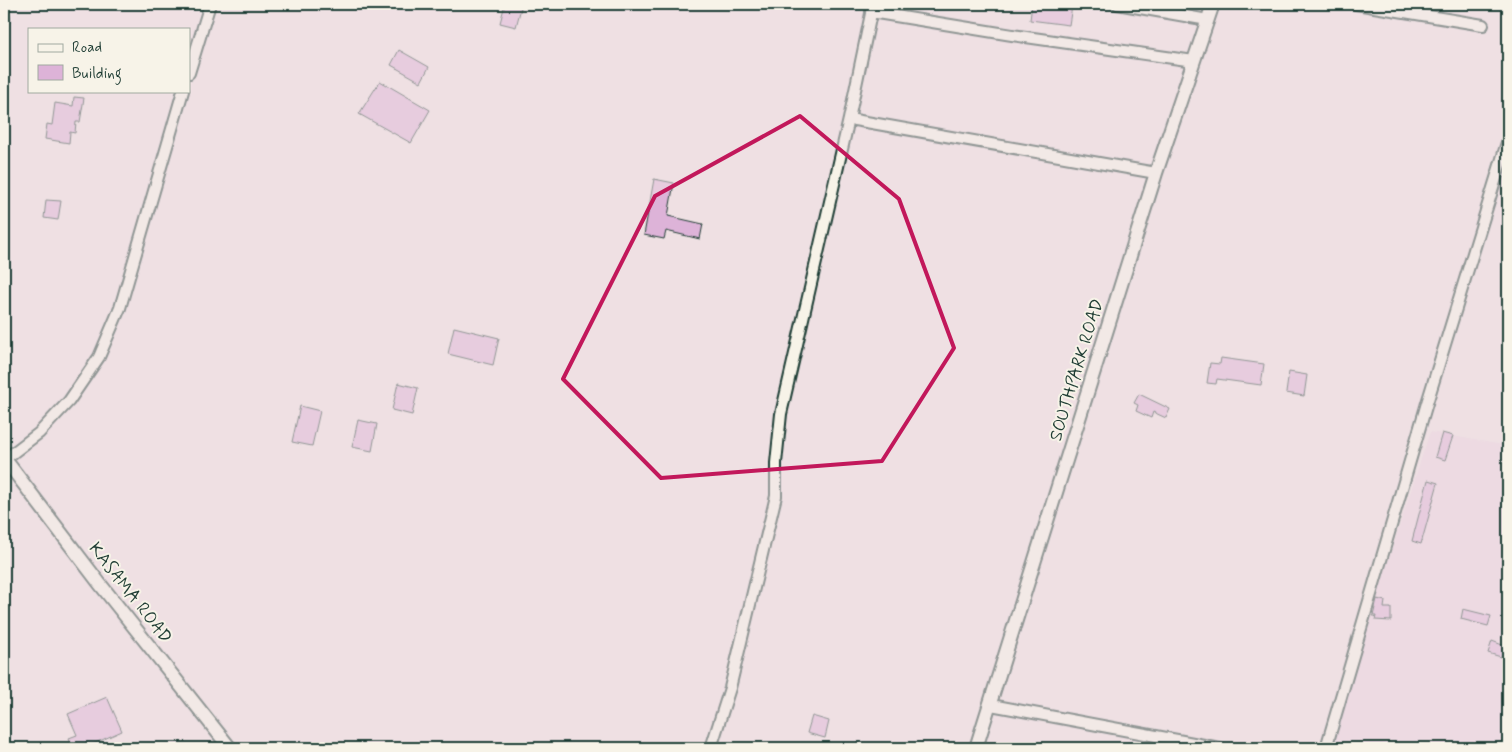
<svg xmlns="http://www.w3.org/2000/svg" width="1512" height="752" font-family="Mynerve,sans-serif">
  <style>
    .built { fill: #ead2e0 }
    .building { fill: #ddb3d8; stroke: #1f3d34 }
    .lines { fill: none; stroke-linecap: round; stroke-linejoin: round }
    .minor-casing { stroke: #1f3d34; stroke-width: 14 }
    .tertiary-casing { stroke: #1f3d34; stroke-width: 16 }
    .minor { stroke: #f7f3e8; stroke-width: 10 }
    .tertiary { stroke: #f7f3e8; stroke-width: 12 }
    .marked { fill: none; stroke: #c2185b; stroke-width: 4; stroke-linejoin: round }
    .labels { text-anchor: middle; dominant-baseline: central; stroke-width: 4; stroke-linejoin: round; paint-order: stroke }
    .street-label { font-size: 18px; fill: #1f3d34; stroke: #f7f3e8 }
  </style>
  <rect width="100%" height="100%" fill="#efe0e3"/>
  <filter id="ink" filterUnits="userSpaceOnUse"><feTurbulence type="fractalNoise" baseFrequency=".02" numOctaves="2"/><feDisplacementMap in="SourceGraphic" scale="10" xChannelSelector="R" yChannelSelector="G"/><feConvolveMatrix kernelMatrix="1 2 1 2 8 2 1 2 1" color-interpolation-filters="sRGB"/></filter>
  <g filter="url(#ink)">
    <path class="built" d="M1430,432L1508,446V748H1328Z"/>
    <path class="building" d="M505,4H522L516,27L500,23Z
      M1032,4L1072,6L1069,25L1030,20Z
      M399,50L429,67L421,82L391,65Z
      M380,81L430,110L411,143L359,114Z
      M74,97L84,98L80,122H76L75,133L70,132L69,143L45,139L47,124L52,125L55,103L73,106Z
      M654,179L674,183L668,216L703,224L700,239L666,231L664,239L644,235Z
      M46,200L61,201L58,220L44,218Z
      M454,327L499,338L493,365L448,354Z
      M1221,358L1264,364L1261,385L1217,379L1216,384L1207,383L1210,363L1220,364Z
      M1289,372L1307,375L1304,396L1286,393Z
      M398,383L418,388L412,415L392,410Z
      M1139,394L1170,409L1166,418L1153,412L1151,418L1136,411L1138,405L1134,403Z
      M300,406L320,411L312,446L292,442Z
      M358,420L377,424L372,451L352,447Z
      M1442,433L1453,436L1445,460L1435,457Z
      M1428,480L1438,483L1421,544L1412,541Z
      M1377,599L1385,601L1384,608H1391V621L1375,620L1376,616H1373Z
      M1463,609L1491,616L1488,626L1461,619Z
      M1492,641L1505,646L1501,657L1488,653Z
      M107,697L122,731L84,748H73L69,738L77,735L68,714Z
      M812,716L829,721L825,738L807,733Z"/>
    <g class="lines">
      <defs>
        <path id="minor" d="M1117,4L1208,20
          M1356,4L1483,25
          M871,12L1012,35L1194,61
          M4,19V18
          M189,73L210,4
          M849,119L1156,173
          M5,459L39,433L69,401L99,357L120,308L183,91
          M991,705L1220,748
          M711,748L730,688L776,496V463L781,414L849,119L873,4
          M1326,748L1427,403L1508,139"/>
        <path id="tertiary" d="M4,458L100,584L230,748
          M976,748L1156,173L1213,4"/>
      </defs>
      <use href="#minor" class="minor-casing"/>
      <use href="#tertiary" class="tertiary-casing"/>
      <use href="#minor" class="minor"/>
      <use href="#tertiary" class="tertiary"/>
    </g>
  </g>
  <path d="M0 0H1512V752H0ZM800,116L899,199L954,348L882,461L661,478L563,379L655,196Z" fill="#efe0e3" fill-opacity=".55" fill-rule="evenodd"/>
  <path class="marked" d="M800,116L899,199L954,348L882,461L661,478L563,379L655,196Z"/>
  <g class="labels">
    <g class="street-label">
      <text transform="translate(1077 370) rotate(-73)">SOUTHPARK ROAD</text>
      <text transform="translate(130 593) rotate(52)">KASAMA ROAD</text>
    </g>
  </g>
  <rect width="1512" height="752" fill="none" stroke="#f7f3e8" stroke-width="20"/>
  <rect x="10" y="10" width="1492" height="732" fill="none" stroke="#1f3d34" stroke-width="2" filter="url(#ink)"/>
  <rect x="28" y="28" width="162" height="65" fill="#f7f3e8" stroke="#a1aaa0"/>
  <rect x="38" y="44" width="25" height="8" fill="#f7f3e8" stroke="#a1aaa0"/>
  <text x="72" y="52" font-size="15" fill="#1f3d34">Road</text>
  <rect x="38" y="65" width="25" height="15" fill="#ddb3d8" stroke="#a1aaa0"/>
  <text x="72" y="78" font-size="15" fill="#1f3d34">Building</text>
</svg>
